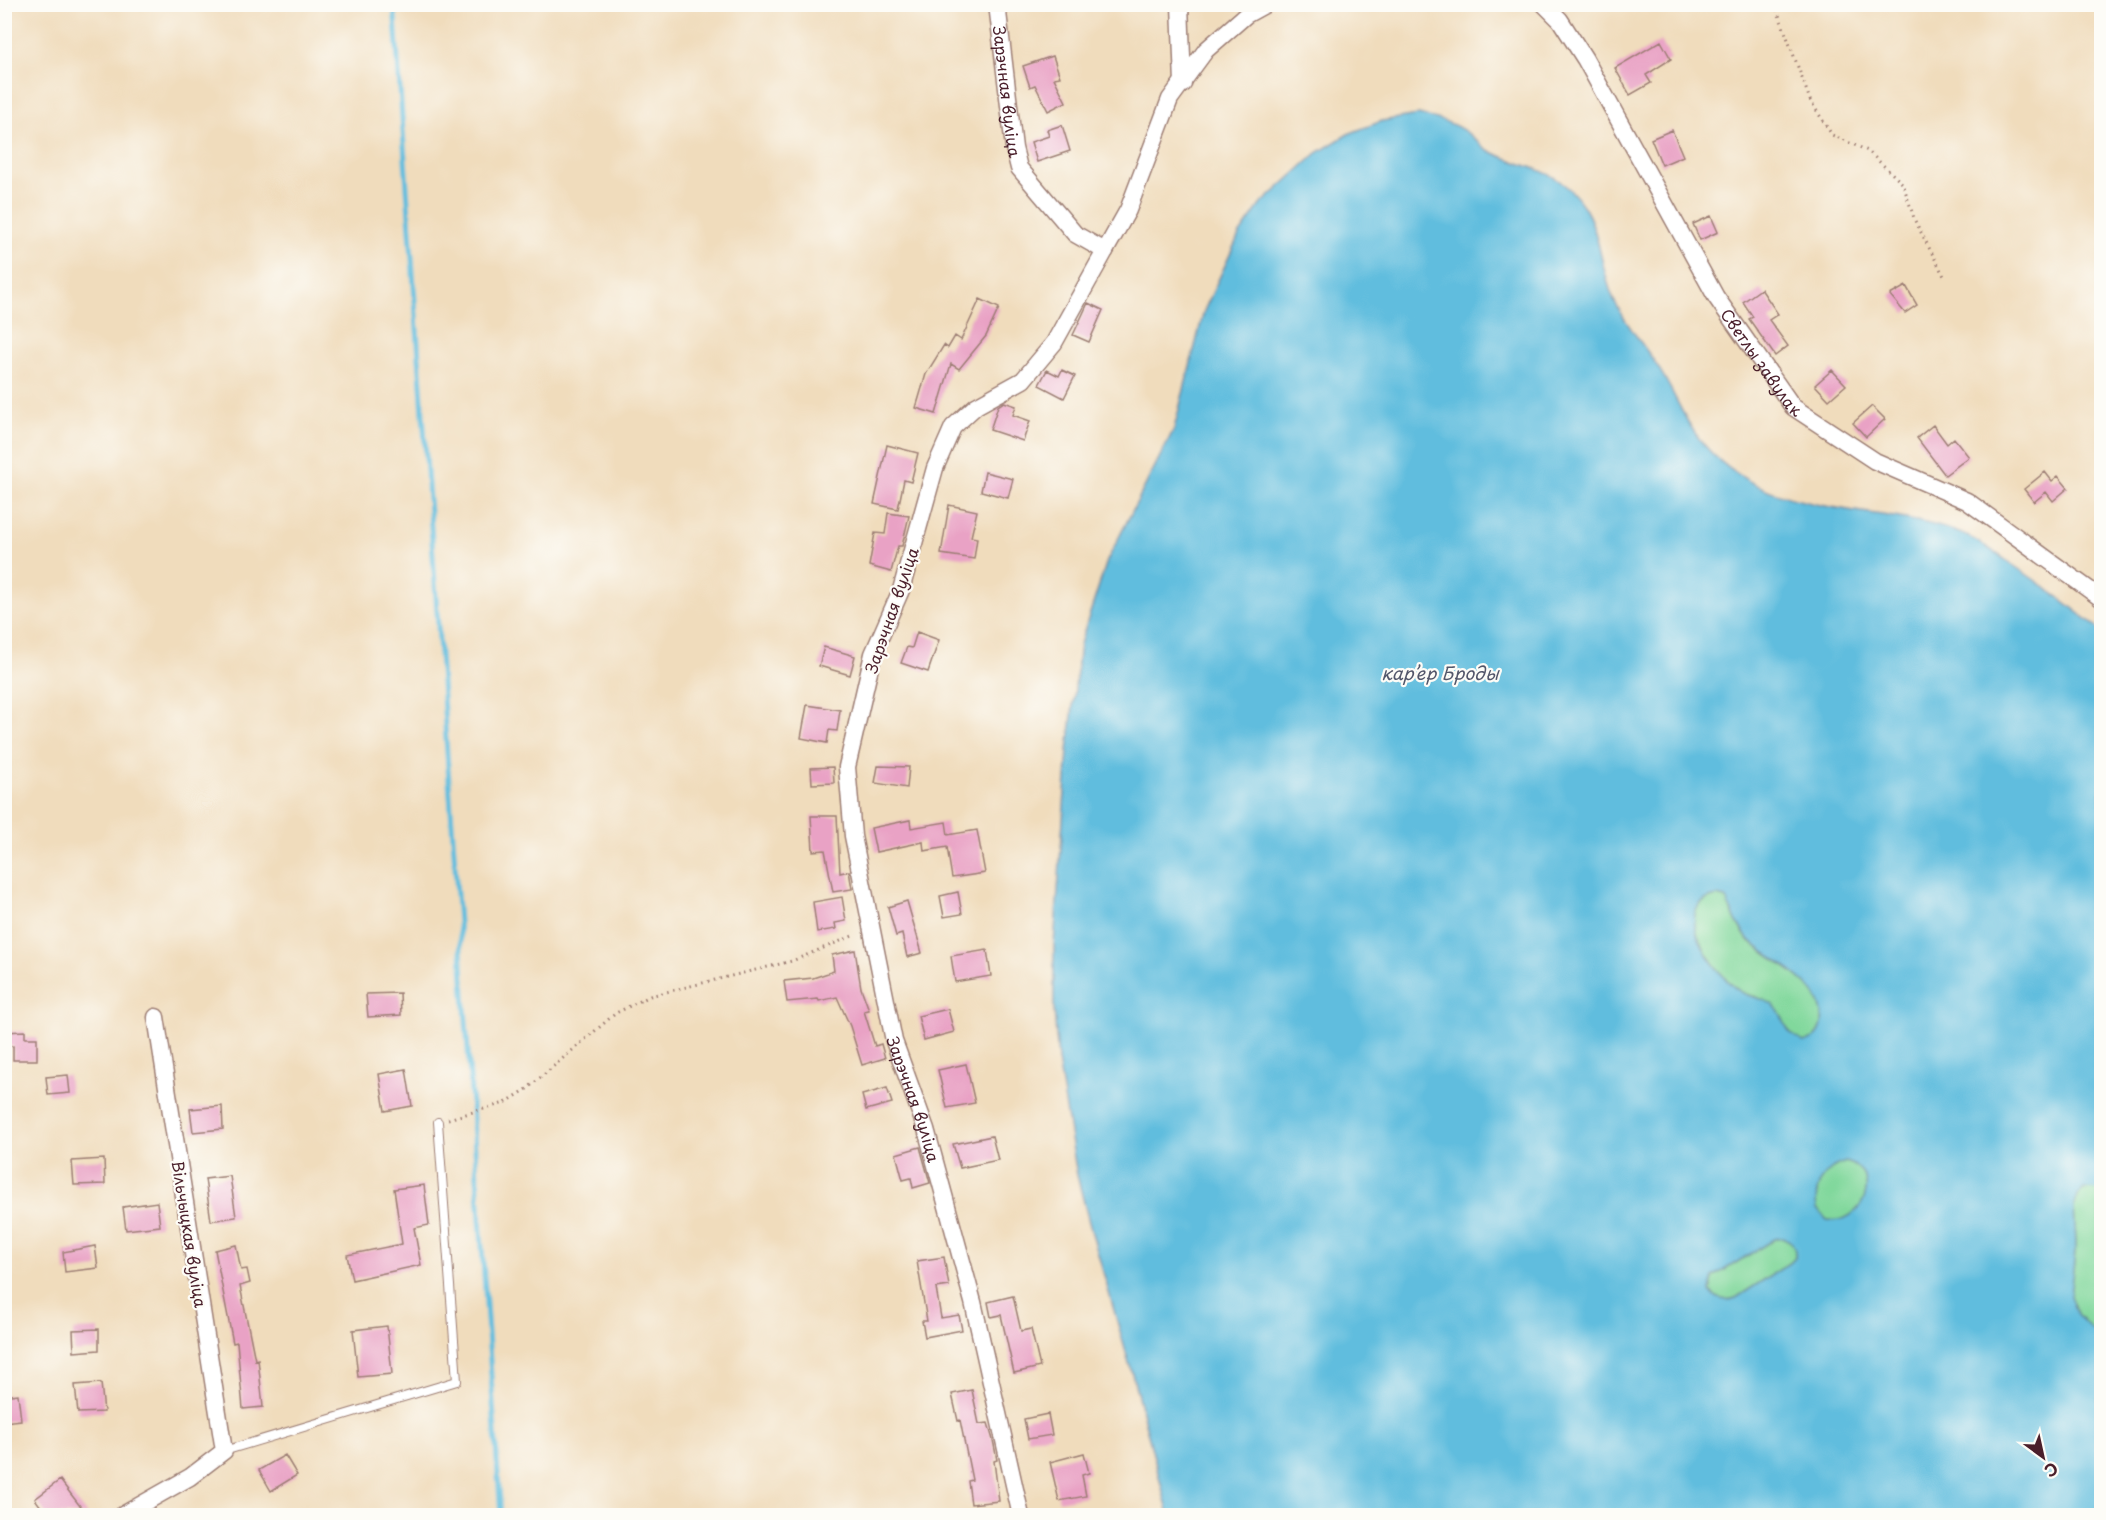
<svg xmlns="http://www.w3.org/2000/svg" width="2106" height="1520" font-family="'Playpen Sans',sans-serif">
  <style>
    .green { fill: #81d89c; stroke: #667c64; stroke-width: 1.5 }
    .water { fill: #60bdde; stroke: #556e84; stroke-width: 1.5; fill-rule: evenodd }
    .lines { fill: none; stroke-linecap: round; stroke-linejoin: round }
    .stream { stroke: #60bdde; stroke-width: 5 }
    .building { fill: #e9a2c5 }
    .service-casing { stroke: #9d7e74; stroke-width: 10 }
    .minor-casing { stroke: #9d7e74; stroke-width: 19 }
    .path { stroke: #9d7e74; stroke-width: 3; stroke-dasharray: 1.5 4.5; stroke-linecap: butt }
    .service { stroke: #fff; stroke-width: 8 }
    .minor { stroke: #fff; stroke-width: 16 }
    .labels { text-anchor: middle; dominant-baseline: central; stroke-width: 4.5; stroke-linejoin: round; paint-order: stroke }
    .street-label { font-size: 16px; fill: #4a1f2b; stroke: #fdfcf7 }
    .water-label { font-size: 18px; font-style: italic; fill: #52566a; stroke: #fdfcf7 }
  </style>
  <rect width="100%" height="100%" fill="#fdfcf7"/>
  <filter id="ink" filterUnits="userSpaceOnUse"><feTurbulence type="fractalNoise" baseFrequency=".0167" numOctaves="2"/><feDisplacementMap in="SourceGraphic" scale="12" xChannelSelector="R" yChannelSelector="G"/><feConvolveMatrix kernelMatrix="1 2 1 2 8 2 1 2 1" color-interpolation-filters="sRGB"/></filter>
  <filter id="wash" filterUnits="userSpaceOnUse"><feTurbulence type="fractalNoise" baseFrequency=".008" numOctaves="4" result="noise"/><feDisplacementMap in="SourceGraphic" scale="24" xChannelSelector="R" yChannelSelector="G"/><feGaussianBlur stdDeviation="1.35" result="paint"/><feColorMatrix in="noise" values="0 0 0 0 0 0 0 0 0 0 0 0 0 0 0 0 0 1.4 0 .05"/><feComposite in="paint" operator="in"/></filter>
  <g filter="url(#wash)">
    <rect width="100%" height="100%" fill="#f0dcbc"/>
    <path class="green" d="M1717,896L1725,898C1733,912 1737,927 1748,939C1771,963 1828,982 1822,1024C1820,1035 1814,1039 1804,1042C1800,1040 1794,1039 1791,1036C1781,1027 1776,1008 1763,1000C1755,995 1745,996 1737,989C1716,973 1665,906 1717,896Z
      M1846,1162C1884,1172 1864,1226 1827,1220L1817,1209C1813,1187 1824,1167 1846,1162Z
      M2096,1188L2101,1190V1335L2090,1328L2077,1314L2070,1296L2076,1243L2074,1207L2078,1195L2084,1189Z
      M1782,1238C1793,1240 1796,1247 1795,1258L1790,1263L1736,1298C1725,1302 1717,1300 1710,1291L1713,1277L1774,1239Z"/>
    <path class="water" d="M1418,115C1436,118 1453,122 1469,134C1476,139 1482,147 1490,151C1512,163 1541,167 1561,182C1604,214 1595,257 1614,300C1627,328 1649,350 1664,377C1678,401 1687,426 1706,447C1771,521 1879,502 1962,534C1980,541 1997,554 2013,565C2044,586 2073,607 2101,631L2102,1190L2084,1189L2078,1195L2074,1207L2076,1243L2070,1296L2077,1314L2090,1328L2101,1335V1387L2098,1400L2102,1423L2099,1515H1169L1133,1377L1090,1226L1077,1175L1058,1060L1054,1009V945L1068,751L1080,644L1107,561L1174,429L1204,311L1239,235L1260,205L1317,153L1348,134L1382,121ZM1717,896L1725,898C1733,912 1737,927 1749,939C1771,963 1828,982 1822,1024C1820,1035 1814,1039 1804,1042C1779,1030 1788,1016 1772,1004C1762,997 1748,998 1738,990C1716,974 1665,906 1717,896ZM1846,1162C1884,1172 1864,1226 1827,1220L1817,1209C1813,1187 1824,1167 1846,1162ZM1782,1238C1793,1240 1796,1247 1795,1258L1790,1263L1736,1298C1725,1302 1717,1300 1710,1291L1713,1277L1774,1239Z"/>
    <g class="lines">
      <path class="stream" d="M394,4L501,1516"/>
    </g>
    <g id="blocks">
      <path class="building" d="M1661,41L1671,59L1646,75L1651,83L1630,95L1615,68Z
        M1053,56L1060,77L1054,78L1066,102L1048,111L1035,85L1030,87L1023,66Z
        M1062,125L1070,151L1037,162L1031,142L1049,136L1047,130Z
        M1672,130L1683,156L1662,165L1651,139Z
        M1711,216L1718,232L1700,240L1693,224Z
        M1906,286L1917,305L1905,313L1890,295Z
        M1761,289L1778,314L1769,320L1788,346L1775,356L1749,319L1753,317L1743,302Z
        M980,299L999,308L986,336L959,369L951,364L936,414L916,408L926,374L944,345L948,348L955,336L961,340Z
        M1088,303L1103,310L1089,342L1073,335Z
        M1047,370L1059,376L1062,370L1075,376L1064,398L1039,385Z
        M1832,370L1846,385L1829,400L1815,385Z
        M1004,402L1016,406L1013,415L1030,421L1023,441L990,430L998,406Z
        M1872,406L1885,419L1866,437L1853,423Z
        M1933,425L1947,444L1954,438L1969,457L1945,475L1917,438Z
        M887,445L918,453L911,482L904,480L898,509L874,504Z
        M985,472L1013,479L1008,498L981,491Z
        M2045,472L2052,481L2058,476L2068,488L2053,501L2046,492L2034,502L2024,489Z
        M949,505L977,511L971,537L977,538L974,559L941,554Z
        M888,513L909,516L902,546H898L891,572L869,566L875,533L885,534Z
        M917,632L939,640L928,672L901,663L907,647L912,648Z
        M824,647L855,656L850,675L819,666Z
        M807,705L840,710L837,731L829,730L827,743L801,738Z
        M878,766L909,767L907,788L875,783Z
        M833,767L834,783L812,784L811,768Z
        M811,816H837L840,873L849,871L852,889L833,892L825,850L813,851Z
        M910,820L911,828L946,822L948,835L977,830L985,873L952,878L947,847L924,851L923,842L876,852L871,828Z
        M958,892L962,914L944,917L940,896Z
        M842,897L846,921L835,923L836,929L817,932L813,902Z
        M907,901L922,953L907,957L902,934L896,936L888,907Z
        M855,950L861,988L869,1010L864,1011L875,1046L881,1044L885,1058L862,1065L850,1026L837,997L819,1001L818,999L787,1002L784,981L813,978L834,971L832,955Z
        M987,950L991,976L955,982L951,956Z
        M400,993L401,1015L368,1017L366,994Z
        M948,1009L954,1032L924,1040L918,1016Z
        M25,1031V1038H37V1060H13V1046L4,1047V1032Z
        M966,1064L975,1103L947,1108L938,1070Z
        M406,1069L412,1106L385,1111L379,1074Z
        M68,1075L70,1093L48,1095L46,1077Z
        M887,1088L892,1103L866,1110L862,1095Z
        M222,1106L223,1129L193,1132L190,1109Z
        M992,1136L998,1160L960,1168L953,1144Z
        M920,1147L930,1183L913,1188L911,1178L903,1180L896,1154Z
        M104,1159L105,1184L74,1185L72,1161Z
        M230,1176L236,1217L211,1221L205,1179Z
        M424,1185L429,1225L414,1228L421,1265L352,1280L347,1255L402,1244L394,1189Z
        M157,1202L160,1226L126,1230L123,1207Z
        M236,1245L241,1270L247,1269L250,1283L240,1286L255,1360L258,1359L263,1407L243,1409L237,1342L233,1343L215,1250Z
        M95,1246L98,1268L65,1272L63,1252Z
        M944,1257L949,1286L936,1288L941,1318L959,1315L962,1330L925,1337L922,1321H927L917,1261Z
        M1013,1296L1021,1331L1031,1329L1040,1367L1014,1373L1001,1315L991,1317L988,1302Z
        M387,1326L392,1374L358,1377L353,1330Z
        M99,1329V1350L74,1352L73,1330Z
        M101,1383L104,1412L78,1413L75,1385Z
        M972,1390L979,1424L988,1423L993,1440L997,1460L994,1461L999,1501L971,1504L968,1481L972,1480L960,1420L958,1421L952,1394Z
        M18,1394L21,1420L4,1422V1396Z
        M1048,1414L1052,1435L1028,1439L1024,1419Z
        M1084,1453L1089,1473L1082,1475L1086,1496L1059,1501L1050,1462Z
        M285,1455L297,1475L271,1491L259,1470Z
        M60,1480L87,1515H47L35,1499Z"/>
    </g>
  </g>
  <g filter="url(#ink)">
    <use href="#blocks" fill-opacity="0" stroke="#9d7e74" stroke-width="1.5"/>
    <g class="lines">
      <defs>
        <path id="service" d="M224,1451L457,1381L438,1122"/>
        <g id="minor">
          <path id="s1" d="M997,4L1014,148L1019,168L1075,234L1105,251L1054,343L1023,380L976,406L953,427L935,468L901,590L873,654L847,767L853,836L894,1041L926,1129L973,1302L1021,1516"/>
          <path d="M1180,4L1183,84"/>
          <path id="s2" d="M1544,4L1560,20L1585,59L1716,297L1793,407L1875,461L1967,501L2102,599"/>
          <path d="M1105,251L1128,210L1170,99L1206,50L1246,15L1266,4"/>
          <path d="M121,1516L190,1477L224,1451L156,1017"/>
        </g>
      </defs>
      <use href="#service" class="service-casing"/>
      <use href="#minor" class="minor-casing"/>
      <path class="path" d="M1775,4L1810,100L1832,135L1868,151L1903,184L1915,221L1945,278
        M448,1119L505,1103L527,1089L616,1013L650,996L792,961L855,935"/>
      <use href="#service" class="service"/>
      <use href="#minor" class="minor"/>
    </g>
  </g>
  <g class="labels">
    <g class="street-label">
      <text stroke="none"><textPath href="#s1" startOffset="88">Зарэчная вуліца</textPath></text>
      <text stroke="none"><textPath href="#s2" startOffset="420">Светлы завулак</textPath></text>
      <text transform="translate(891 610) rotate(-71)">Зарэчная вуліца</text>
      <text stroke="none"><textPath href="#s1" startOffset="1222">Зарэчная вуліца</textPath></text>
      <text transform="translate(190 1234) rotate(81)">Вільчыцкая вуліца</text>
    </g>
    <g class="water-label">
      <text x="1440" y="672">карʼер Броды</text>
    </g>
  </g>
  <rect width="2106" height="1520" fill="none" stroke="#fdfcf7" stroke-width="24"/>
  <g transform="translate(2043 1457) rotate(147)" stroke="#fdfcf7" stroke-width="4.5" paint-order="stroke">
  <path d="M0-4.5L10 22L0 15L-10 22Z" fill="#4a1f2b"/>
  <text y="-9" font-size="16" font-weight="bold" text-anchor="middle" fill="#4a1f2b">С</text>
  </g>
</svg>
